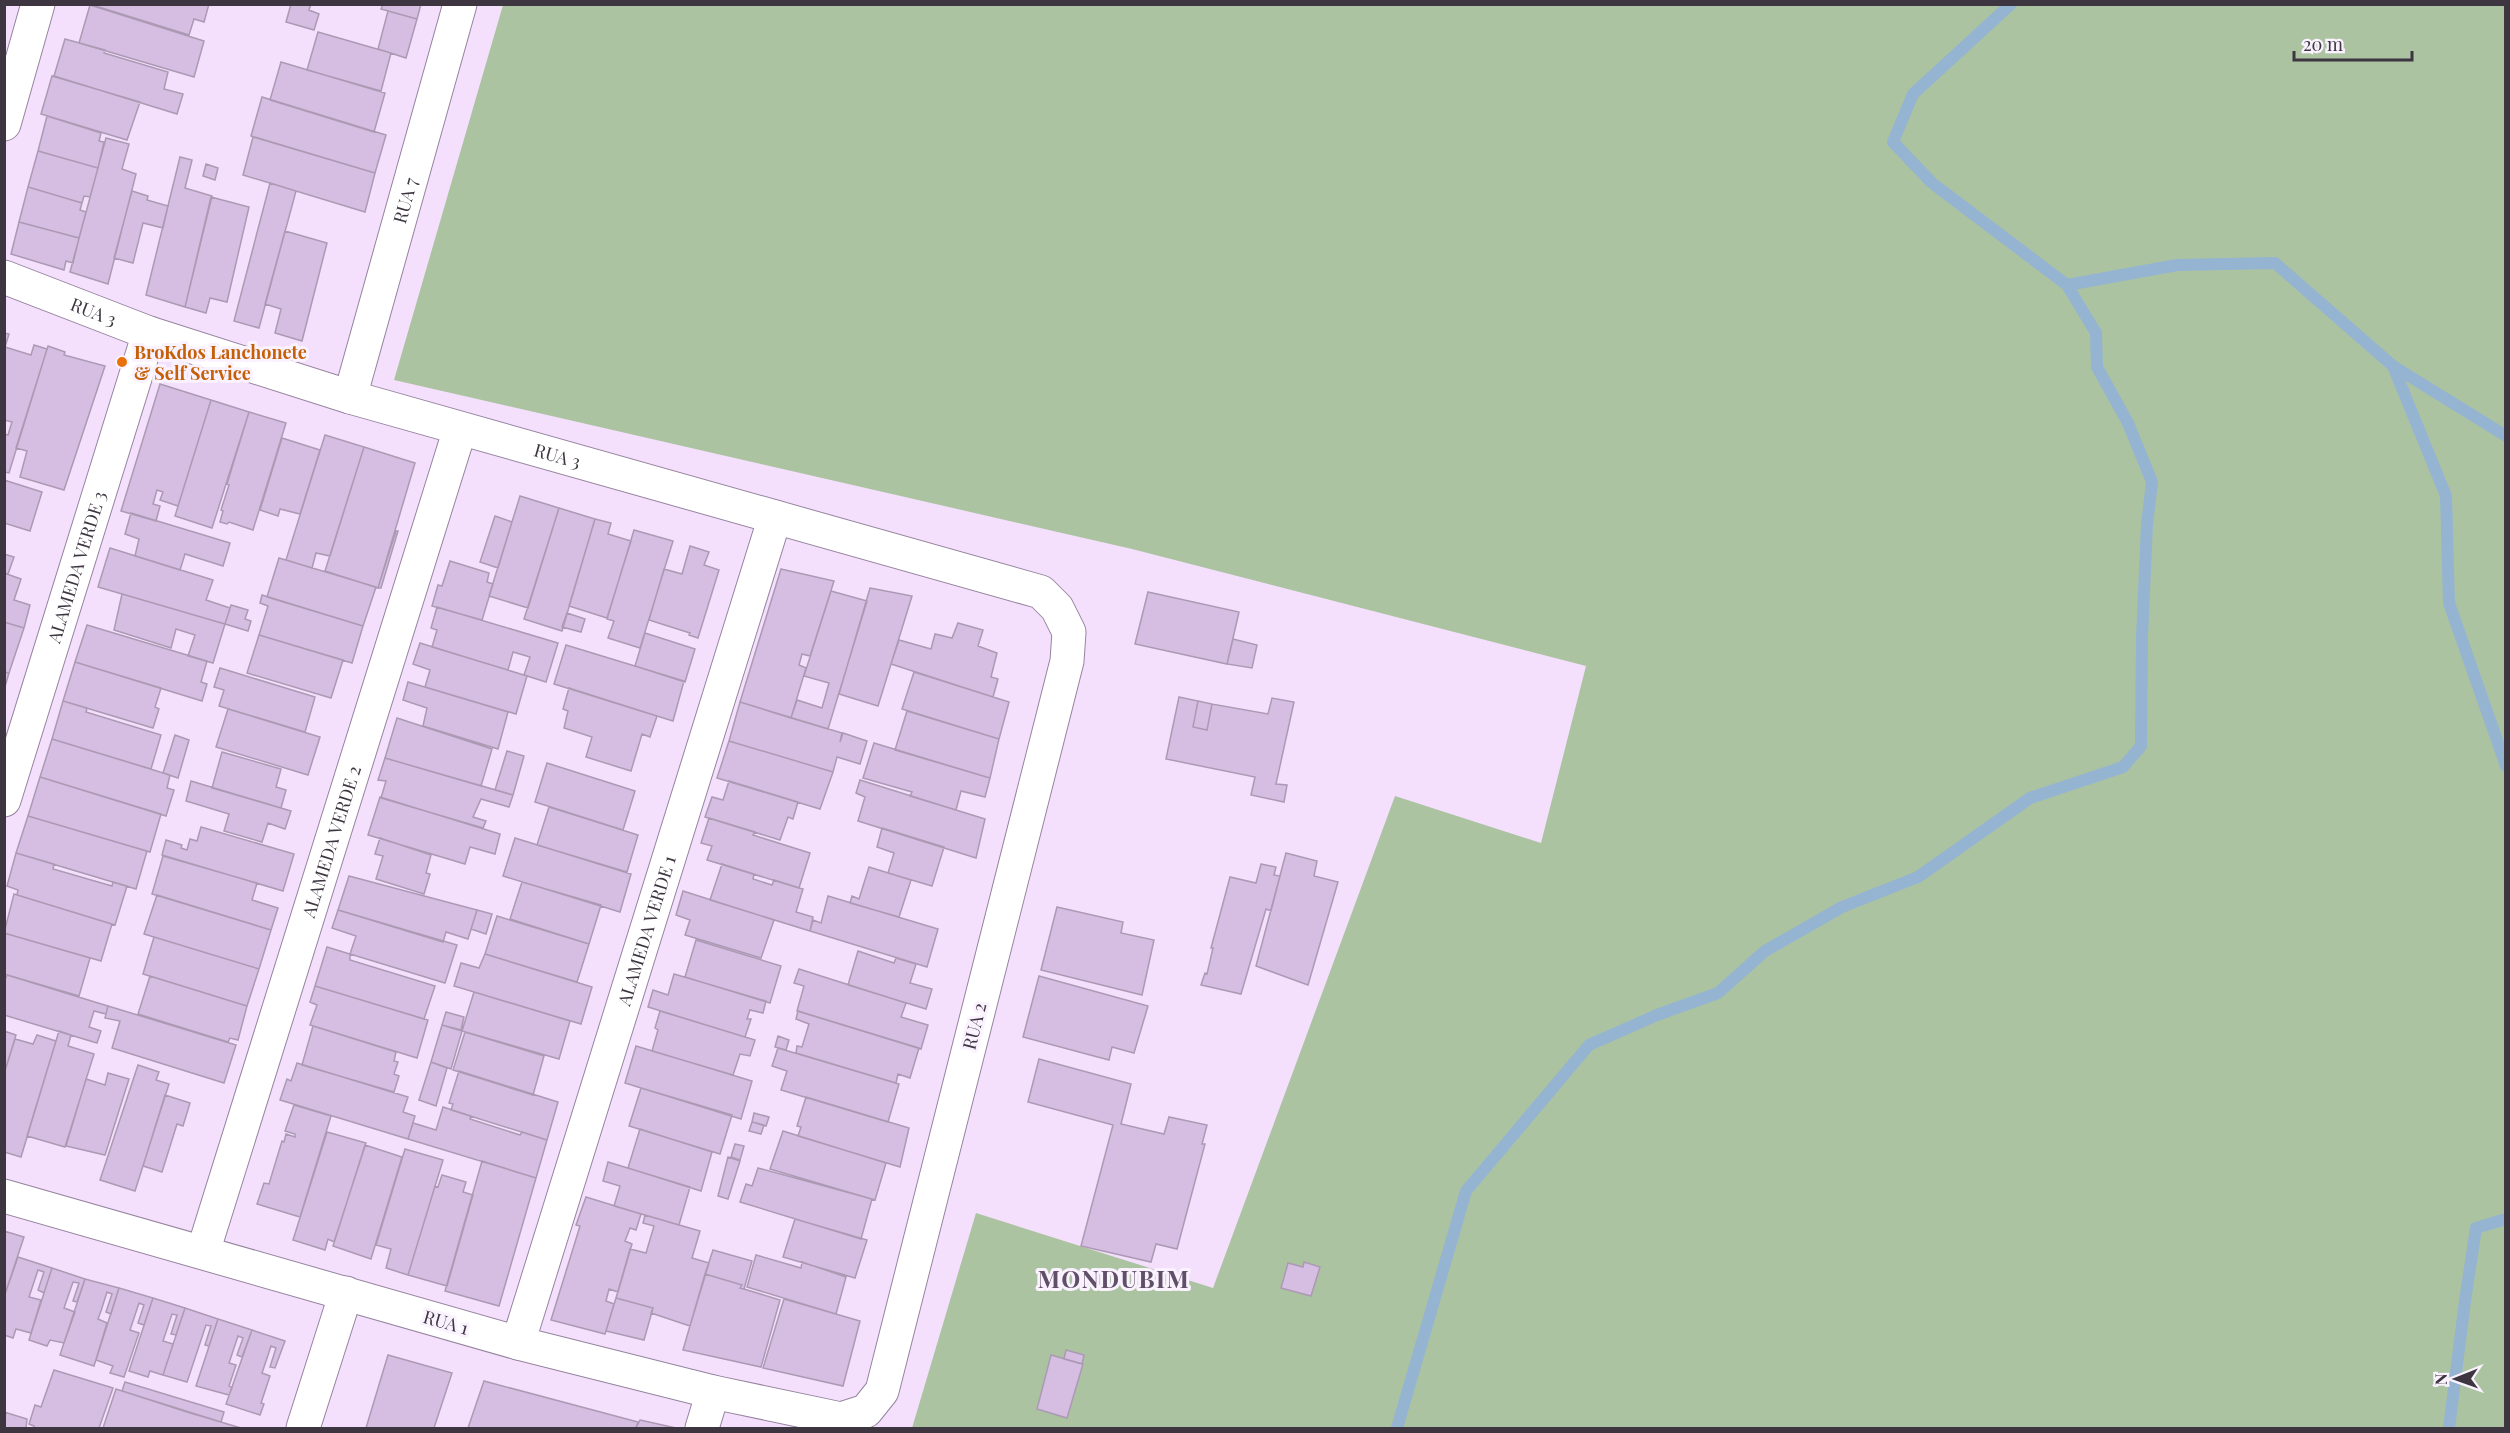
<svg xmlns="http://www.w3.org/2000/svg" width="2510" height="1433" font-family="'Playfair Display',serif">
  <style>
    .green { fill: #acc3a2 }
    .lines { fill: none; stroke-linecap: round; stroke-linejoin: round }
    .stream { stroke: #94b4d2; stroke-width: 12 }
    .building { fill: #d6bee2; stroke: #ac99b4; stroke-width: 1.5 }
    .street-casing { stroke: #96849e; stroke-width: 35 }
    .street { stroke: #fff; stroke-width: 33 }
    .food-dot { fill: #e8710a; stroke: #faf2fe; stroke-width: 2 }
    .labels { text-anchor: middle; dominant-baseline: central; stroke-width: 6; stroke-linejoin: round; paint-order: stroke }
    .street-label { font-size: 18px; fill: #3d3641; stroke: #faf2fe }
    .food-label { font-size: 18px; font-weight: bold; fill: #c56008; stroke: #faf2fe; text-anchor: start }
    .district-label { font-size: 24px; font-weight: bold; letter-spacing: 1.5px; fill: #5f4f67; stroke: #faf2fe }
  </style>
  <rect width="100%" height="100%" fill="#f4e0fd"/>
  <path class="green" d="M503,5H2505V1428H912L976,1213L1213,1288L1395,796L1541,843L1586,666L1132,549L394,380Z"/>
  <g class="lines">
    <path class="stream" d="M2011,4L1913,94L1893,142L1932,183L2067,285L2177,265L2275,263L2393,366L2506,436
      M2393,366L2446,496L2449,603L2506,766
      M1397,1428L1466,1191L1589,1045L1657,1015L1718,993L1765,951L1842,907L1918,877L2030,798L2123,767L2141,746L2142,637L2147,524L2152,482L2128,423L2097,367L2096,333L2067,285
      M2449,1428L2465,1301L2476,1228L2506,1219"/>
  </g>
  <path class="building" d="M89,4H209L204,22L194,19L189,35Z
    M291,4H311L309,10L319,14L314,30L286,22Z
    M383,4H421L417,19L381,9Z
    M90,5L204,41L194,77L79,43Z
    M388,11L417,19L406,58L378,49Z
    M318,32L391,53L381,91L307,70Z
    M65,39L105,50L104,53L168,72L164,89L183,94L177,114L54,76Z
    M281,62L385,93L374,132L270,100Z
    M52,76L140,102L127,140L41,114Z
    M262,97L386,135L375,173L251,136Z
    M47,116L101,133L99,141L104,142L98,168L38,151Z
    M253,137L375,173L365,212L243,175Z
    M106,138L129,144L122,169L136,174L108,284L70,272Z
    M38,151L98,168L90,197L84,196L82,203L28,187Z
    M180,157L192,160L185,188L212,196L185,307L146,295Z
    M206,164L218,168L215,180L203,176Z
    M270,183L296,191L259,328L234,321Z
    M28,187L82,203L80,210L86,212L79,238L19,222Z
    M132,191L148,196L147,200L168,206L163,228L143,223L133,263L114,258Z
    M211,197L249,207L227,302L210,298L206,313L185,307Z
    M19,222L79,238L73,263L66,261L64,270L11,254Z
    M285,231L327,243L302,341L275,333L281,309L265,304Z
    M4,333L9,334L5,347L31,355L34,345L47,349L9,473L4,472V434L8,435L12,422L4,420Z
    M48,346L65,352L64,355L105,366L64,490L20,477L27,451L16,448Z
    M160,384L211,400L178,506L160,500L163,492L157,490L153,504L160,506L156,521L121,511Z
    M211,400L249,412L212,528L175,516Z
    M249,412L286,423L253,530L229,522L227,524L220,522L223,511L221,510L229,485L227,484Z
    M325,435L364,447L330,556L316,553L312,568L286,560Z
    M282,438L320,450L300,514L280,509L278,516L260,510Z
    M364,447L415,463L378,588L325,571Z
    M4,480L42,492L30,531L4,523Z
    M520,496L559,508L528,608L489,596Z
    M559,508L595,519L562,631L524,619Z
    M131,513L230,543L223,566L185,554L180,570L135,556L139,539L125,534Z
    M495,516L512,522L498,568L480,562Z
    M595,519L611,523L608,534L631,541L607,618L569,606Z
    M634,530L673,541L640,648L608,638L614,621L607,619Z
    M396,531H398L381,588H378Z
    M690,546L709,552L704,565L719,570L698,638L689,635L690,633L649,620L664,569L682,574Z
    M110,548L213,580L206,600L230,608L225,624L98,587Z
    M4,554L14,557L8,574L4,573Z
    M279,558L376,587L363,626L267,597Z
    M450,561L489,573L487,582L493,584L482,620L432,606L438,585L442,586Z
    M781,569L834,581L810,656L802,654L799,665L806,668L791,718L740,702Z
    M4,573L21,579L14,600L30,605L24,628L4,622Z
    M870,588L912,596L878,706L839,694Z
    M831,591L867,601L828,729L791,718L797,700L822,708L829,683L804,676Z
    M1148,592L1239,612L1227,664L1135,644Z
    M122,594L225,624L213,663L188,656L195,635L176,629L171,648L114,630Z
    M262,595L363,626L352,663L259,635L268,606L260,603Z
    M231,605L248,610L245,619L251,621L248,631L225,624Z
    M437,607L558,643L546,682L524,675L530,657L513,652L508,670L432,647L437,630L431,628Z
    M567,613L585,619L581,632L562,627Z
    M4,622L24,628L9,673L4,672Z
    M958,623L983,630L978,646L997,653L991,677L998,679L993,697L891,664L899,640L931,649L935,634L952,638Z
    M87,625L207,661L201,682L207,684L202,701L75,662Z
    M645,633L695,649L685,682L635,666Z
    M259,635L343,660L331,698L247,673Z
    M1233,639L1257,645L1252,668L1227,664Z
    M420,643L527,676L516,714L425,687L430,670L413,664Z
    M566,645L684,681L673,721L554,684Z
    M75,662L161,688L155,707L159,709L153,728L63,701Z
    M220,668L315,697L305,732L219,706L224,690L214,687Z
    M4,672L9,673L4,690Z
    M914,672L1009,702L999,739L902,709Z
    M408,682L508,712L498,749L423,726L427,708L403,700Z
    M569,688L657,716L650,737L642,734L631,771L586,757L592,737L564,728L568,711L563,709Z
    M1179,697L1198,701L1193,727L1207,730L1212,704L1268,714L1272,698L1294,702L1276,784L1287,785L1284,802L1251,795L1255,777L1166,759Z
    M63,701L87,708L86,712L161,735L151,769L52,739Z
    M1198,701L1212,704L1207,730L1193,727Z
    M740,702L842,733L840,742L843,733L867,741L860,764L837,757L833,772L729,741Z
    M228,709L320,737L308,775L216,747Z
    M907,711L999,739L990,778L895,750Z
    M397,718L492,749L481,786L385,758Z
    M175,735L189,740L178,778L163,773Z
    M52,739L170,775L167,788L174,790L166,816L40,777Z
    M729,741L833,772L820,809L717,778Z
    M874,743L990,778L985,797L961,791L956,810L910,796L912,792L863,778Z
    M507,751L524,756L513,795L495,790Z
    M222,752L281,769L276,787L286,790L281,808L212,788Z
    M385,758L513,795L509,807L481,799L473,817L486,821L483,828L381,798L386,781L378,780Z
    M547,763L635,791L623,830L535,802Z
    M40,777L161,814L150,852L28,816Z
    M860,780L985,819L976,858L858,821L865,797L856,793Z
    M191,781L291,811L285,829L268,823L262,842L224,831L229,814L186,801Z
    M729,781L798,802L793,819L788,817L780,840L705,817L712,797L723,800Z
    M380,797L500,834L495,854L470,847L465,864L368,835Z
    M549,807L638,835L627,872L537,845Z
    M28,816L147,851L136,889L16,853Z
    M709,818L755,832L753,835L810,853L799,888L707,860L712,846L701,843Z
    M201,827L294,854L283,891L162,855L166,840L182,845L181,848L187,850L190,839L197,841Z
    M882,828L944,847L932,886L888,873L894,853L877,847Z
    M380,838L431,855L426,873L430,874L424,894L376,879L383,856L375,854Z
    M515,838L631,874L620,912L503,876Z
    M16,853L54,864L53,869L112,886L113,882L127,886L115,925L17,895L18,890L7,886Z
    M1286,853L1317,861L1314,876L1338,882L1308,985L1256,966Z
    M163,856L257,883L252,900L278,908L271,930L152,894Z
    M722,864L754,874L753,879L772,885L774,880L803,889L796,912L813,917L810,931L710,900Z
    M1261,864L1276,867L1274,875L1280,876L1271,911L1266,909L1241,994L1201,985L1205,973L1207,974L1213,948H1211L1230,877L1256,883Z
    M869,867L911,880L899,917L850,903L852,896L859,899Z
    M349,876L477,910L468,939L446,932L443,942L338,910Z
    M522,882L601,905L589,944L510,919Z
    M683,891L774,920L761,958L685,935L690,920L676,915Z
    M14,894L112,924L101,961L4,933Z
    M157,895L271,930L259,969L144,934Z
    M828,896L938,929L927,967L810,931L813,920L821,923Z
    M1057,907L1123,922L1121,933L1154,940L1142,995L1041,970Z
    M338,910L457,945L445,983L350,954L356,936L332,928Z
    M477,910L492,914L486,934L471,929Z
    M497,916L589,944L577,982L485,954Z
    M4,933L90,958L79,996L4,974Z
    M154,937L259,969L247,1006L143,974Z
    M696,940L781,966L770,1003L685,977Z
    M327,947L350,954V960L435,986L424,1019L315,986Z
    M858,951L894,963L896,958L916,964L910,983L932,989L926,1009L848,985Z
    M485,954L592,987L581,1024L454,986L461,963L479,968Z
    M799,969L906,1003L901,1017L928,1025L921,1049L797,1011L804,986L794,983Z
    M674,974L766,1001L763,1013L750,1010L747,1019H751L745,1037L648,1007L653,990L668,995Z
    M7,975L108,1006L106,1014L94,1011L89,1027L101,1031L97,1043L4,1015V982Z
    M150,976L247,1006L238,1040L230,1038L228,1042L138,1014Z
    M1039,976L1148,1006L1134,1053L1112,1047L1109,1060L1023,1037Z
    M315,986L428,1020L417,1058L310,1025L317,1005L310,1002Z
    M474,992L570,1021L559,1059L462,1031Z
    M108,1006L236,1045L224,1083L112,1048L120,1021L105,1018Z
    M660,1011L755,1040L750,1056L740,1054L733,1075L652,1051L658,1030L655,1028Z
    M798,1011L919,1048L910,1078L898,1074L896,1083L796,1053L797,1046L802,1047L809,1024L796,1019Z
    M446,1012L464,1017L461,1030L442,1025Z
    M442,1025L462,1031L451,1069L431,1062Z
    M313,1026L396,1052L394,1061L398,1062L394,1074L399,1076L394,1092L302,1065Z
    M4,1031L16,1035L4,1074Z
    M59,1031L71,1035L68,1046L94,1054L65,1147L27,1136Z
    M465,1032L544,1056L533,1095L453,1070Z
    M37,1035L56,1041L21,1157L4,1152V1074L15,1039L33,1044Z
    M778,1036L789,1040L786,1050L775,1047Z
    M636,1046L752,1081L741,1119L625,1083Z
    M778,1048L899,1084L888,1122L781,1090L787,1071L772,1066Z
    M1039,1059L1131,1084L1121,1124L1164,1134L1169,1117L1207,1125L1202,1144H1205L1177,1249L1156,1244L1151,1262L1081,1246L1113,1125L1028,1102Z
    M431,1062L447,1068L436,1106L419,1100Z
    M297,1063L408,1097L403,1112L415,1116L408,1139L280,1100L287,1079L291,1081Z
    M138,1065L159,1072L156,1080L169,1084L135,1191L100,1180Z
    M459,1071L558,1102L547,1140L451,1110L453,1104L449,1103Z
    M108,1073L129,1079L105,1155L66,1146L86,1079L105,1085Z
    M641,1088L732,1115L720,1154L629,1126Z
    M165,1095L190,1103L183,1126L177,1124L162,1172L143,1166Z
    M806,1097L909,1128L900,1167L798,1136L801,1127L797,1126Z
    M294,1105L331,1116L300,1217L257,1204L264,1183L269,1184L282,1141L284,1142L286,1134L295,1137V1134L285,1131Z
    M443,1107L471,1116L470,1119L520,1135L522,1132L547,1140L536,1178L408,1139L413,1123L436,1130Z
    M754,1113L769,1117L766,1126L752,1122Z
    M752,1122L764,1125L761,1134L749,1131Z
    M640,1129L712,1152L701,1191L628,1168Z
    M783,1131L886,1163L875,1200L770,1169Z
    M327,1132L366,1143L334,1242L328,1239L325,1250L293,1240Z
    M735,1144L744,1146L740,1160L731,1157Z
    M365,1145L402,1157L371,1259L333,1246Z
    M405,1149L443,1160L408,1275L386,1268L391,1249L376,1245Z
    M728,1157L740,1161L728,1199L718,1196Z
    M482,1161L536,1178L499,1306L445,1291Z
    M608,1162L690,1187L679,1225L614,1206L620,1186L603,1181Z
    M758,1168L872,1199L861,1239L740,1202L746,1184L752,1186Z
    M442,1175L466,1182L463,1192L473,1195L447,1286L408,1275L435,1186L438,1187Z
    M586,1197L641,1214L636,1230L630,1228L625,1241L632,1244L618,1292L609,1289L606,1301L614,1304L605,1334L551,1320L580,1226L576,1225Z
    M645,1215L700,1231L692,1258L709,1263L690,1326L651,1313L653,1308L616,1298L630,1249L646,1253L654,1226L643,1223Z
    M795,1219L867,1240L855,1278L783,1257Z
    M4,1231L24,1237L4,1297Z
    M713,1250L752,1261L744,1289L740,1288L742,1285L705,1274Z
    M756,1255L801,1268L802,1262L846,1277L836,1314L747,1287Z
    M18,1257L52,1268L44,1293L38,1290L44,1272L38,1270L29,1297L41,1300L31,1333L16,1329L13,1338L4,1335V1297Z
    M1304,1262L1320,1267L1311,1296L1281,1288L1288,1263L1303,1267Z
    M52,1268L85,1279L77,1302L73,1301L79,1283L73,1282L64,1308L75,1312L64,1343L50,1340L47,1346L29,1340Z
    M705,1274L742,1285L740,1288L744,1289L780,1300L761,1367L683,1350Z
    M85,1279L119,1288L111,1314L106,1312L112,1294L107,1292L101,1311L98,1319L107,1323L94,1366L60,1355Z
    M119,1288L153,1298L144,1325L138,1323L144,1305L139,1303L130,1330L139,1333L124,1377L110,1373L113,1366L96,1360Z
    M153,1298L185,1308L176,1335L171,1334L177,1315L172,1314L163,1341L173,1344L163,1375L150,1371L148,1377L129,1371Z
    M616,1298L653,1308L644,1340L606,1331Z
    M784,1299L860,1321L843,1386L763,1368Z
    M185,1308L218,1319L209,1346L205,1345L211,1326L206,1325L187,1382L163,1375Z
    M218,1319L252,1330L242,1357L237,1355L243,1338L238,1336L229,1363L236,1365L229,1386L232,1388L229,1395L196,1386Z
    M252,1330L285,1341L275,1368L270,1367L276,1348L271,1346L262,1373L270,1376L261,1403L264,1404L260,1415L226,1404Z
    M1066,1350L1084,1355L1082,1364L1064,1359Z
    M388,1355L452,1373L434,1428H366Z
    M1051,1355L1083,1364L1067,1418L1037,1409Z
    M54,1370L113,1388L99,1428H34V1426L29,1424L35,1405L41,1407Z
    M484,1381L638,1422L636,1428H468Z
    M125,1382L224,1412L221,1422L122,1391Z
    M116,1389L187,1412L241,1428H103Z
    M4,1412L27,1419L26,1428H4Z
    M640,1420L676,1428H636Z"/>
  <g class="lines">
    <defs>
      <g id="street">
        <path d="M4,124L38,4"/>
        <path id="s1" d="M4,277L149,333L350,397L1041,592L1057,608L1069,632L1067,661L882,1391L866,1411L841,1419L713,1392L518,1343L4,1196"/>
        <path id="s2" d="M350,397L460,4"/>
        <path id="s3" d="M4,800L149,333"/>
        <path id="s4" d="M203,1252L460,429"/>
        <path id="s5" d="M518,1343L775,517"/>
        <path d="M303,1428L346,1293"/>
        <path d="M702,1428L713,1392"/>
      </g>
    </defs>
    <use href="#street" class="street-casing"/>
    <use href="#street" class="street"/>
  </g>
  <circle class="food-dot" cx="122" cy="362" r="6"/>
  <g class="labels">
    <g class="street-label">
      <text stroke="none"><textPath href="#s2" startOffset="204">RUA 7</textPath></text>
      <text stroke="none"><textPath href="#s1" startOffset="96">RUA 3</textPath></text>
      <text stroke="none"><textPath href="#s1" startOffset="582">RUA 3</textPath></text>
      <text stroke="none"><textPath href="#s3" startOffset="244">ALAMEDA VERDE 3</textPath></text>
      <text stroke="none"><textPath href="#s4" startOffset="430">ALAMEDA VERDE 2</textPath></text>
      <text stroke="none"><textPath href="#s5" startOffset="432">ALAMEDA VERDE 1</textPath></text>
      <text transform="translate(974 1026) rotate(-76)">RUA 2</text>
      <text transform="translate(446 1322) rotate(16)">RUA 1</text>
    </g>
    <g class="food-label">
      <text x="134" y="352">BroKdos Lanchonete<tspan x="134" dy="21">&amp; Self Service</tspan></text>
    </g>
    <g class="district-label">
      <text x="1114" y="1278">MONDUBIM</text>
    </g>
  </g>
  <rect width="2510" height="1433" fill="none" stroke="#3d3641" stroke-width="12"/>
  <g transform="translate(2456 1379) rotate(269)" stroke="#faf2fe" stroke-width="4.5" paint-order="stroke">
  <path d="M0-4.5L10 22L0 15L-10 22Z" fill="#3d3641"/>
  <text y="-9" font-size="16" font-weight="bold" text-anchor="middle" fill="#3d3641">N</text>
  </g>
  <path d="M2294 51v9h118v-9" fill="none" stroke="#3d3641" stroke-width="3"/>
  <text x="2303" y="51" font-size="18" fill="#3d3641" stroke="#faf2fe" stroke-width="4.5" paint-order="stroke">20 m</text>
</svg>
